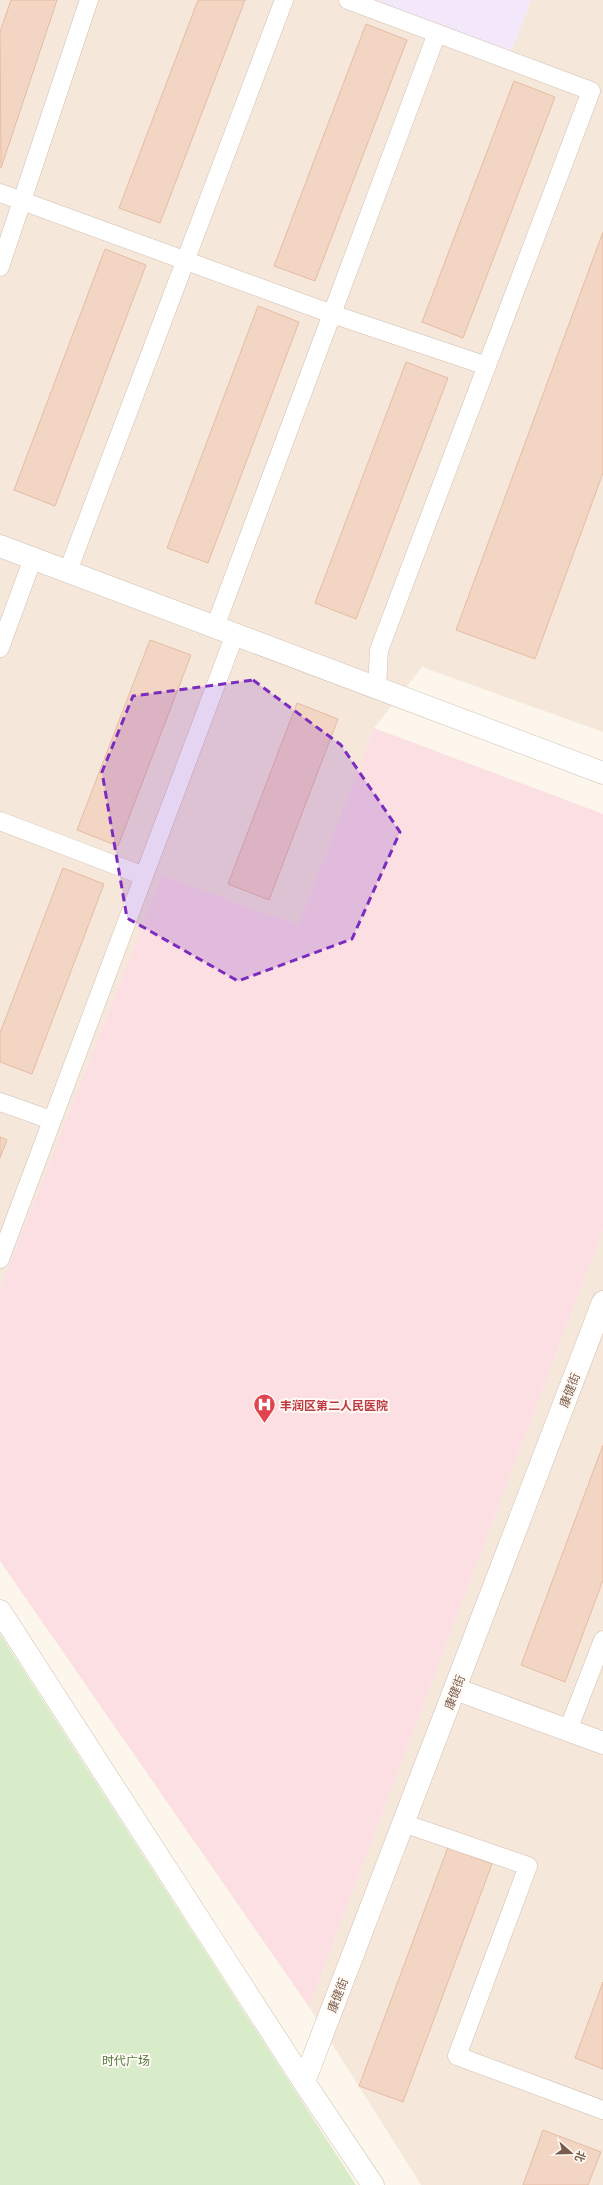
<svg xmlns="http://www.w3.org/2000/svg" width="603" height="2185" font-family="Barlow,'Noto Sans SC',sans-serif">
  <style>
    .residential { fill: #f5e8da }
    .education { fill: #f3e8fa }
    .medical { fill: #fbdfe3 }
    .green { fill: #d8ecc9 }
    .building { fill: #f3d5c3; stroke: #e6bba3 }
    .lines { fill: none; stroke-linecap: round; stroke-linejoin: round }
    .service-casing { stroke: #d1beb0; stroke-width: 19 }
    .minor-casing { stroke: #d1beb0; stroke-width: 23 }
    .service { stroke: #fff; stroke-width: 18 }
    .minor { stroke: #fff; stroke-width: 22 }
    .marked { fill: #7b2cbf; fill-opacity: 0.2; stroke: #7b2cbf; stroke-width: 3; stroke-dasharray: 8 5; stroke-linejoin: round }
    .labels { text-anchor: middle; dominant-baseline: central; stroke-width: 4; stroke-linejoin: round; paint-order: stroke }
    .street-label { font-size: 12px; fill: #7a5c4d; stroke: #fffaf3 }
    .health-label { font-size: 12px; font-weight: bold; fill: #be3a42; stroke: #fffaf3; text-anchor: start }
    .park-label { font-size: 12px; fill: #537a41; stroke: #fffaf3 }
  </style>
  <rect width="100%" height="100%" fill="#fdf6ec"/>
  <path class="residential" d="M0,0H371L510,55L531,0H603V732L422,667L374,728L298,925L162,875L0,1289Z
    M603,1230V2185H421L309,2007Z"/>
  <path class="education" d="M371,0H531L510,55Z"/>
  <path class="medical" d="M374,728L603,814V1230L309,2007L0,1561V1289L162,875L298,925Z"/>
  <path class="green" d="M0,1634L356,2185H0Z"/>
  <path class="building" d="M11,0H57L1,168L0,32Z
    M198,0H245L160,223L119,208Z
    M366,24L407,40L315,281L274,266Z
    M514,81L555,97L463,338L422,322Z
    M603,232V473L535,659L456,630Z
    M105,249L146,265L55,506L14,490Z
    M258,306L299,322L208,563L167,548Z
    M406,362L448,378L356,619L315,603Z
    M150,640L191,655L118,846L77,830Z
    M297,703L338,719L269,900L228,884Z
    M63,868L104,884L32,1074L0,1062V1033Z
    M0,1137L7,1140L0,1158Z
    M603,1445V1580L565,1682L521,1665Z
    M448,1847L492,1864L403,2102L359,2086Z
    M603,1982V2069L575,2058Z
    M543,2130L601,2152L588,2185H523Z"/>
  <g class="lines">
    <defs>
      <path id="service" d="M348,0L591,91L379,650L377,688
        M0,193L332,314L487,366
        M0,267L89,0
        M68,571L284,0
        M215,627L437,33
        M0,648L33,558
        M0,821L144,876
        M0,1102L51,1120
        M0,1259L235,634
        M568,1730L603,1640
        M403,1823L528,1866L457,2056L603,2110"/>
      <path id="minor" d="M0,546L603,773
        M0,1611L304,2082L373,2185
        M455,1689L603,1743
        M304,2082L603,1302"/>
    </defs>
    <use href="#service" class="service-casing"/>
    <use href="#minor" class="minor-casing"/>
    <use href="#service" class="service"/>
    <use href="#minor" class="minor"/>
  </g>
  <path class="marked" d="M253,680L341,745L400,832L352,939L238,981L127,918L102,772L133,696Z"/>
  <defs>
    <symbol id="hospital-pin" viewBox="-11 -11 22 30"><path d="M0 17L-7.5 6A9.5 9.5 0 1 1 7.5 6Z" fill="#e0444e" stroke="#fffaf3"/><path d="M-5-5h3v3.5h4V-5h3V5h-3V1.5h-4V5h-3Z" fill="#fff"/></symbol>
  </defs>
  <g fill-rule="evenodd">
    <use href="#hospital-pin" x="252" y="1392" width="25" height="34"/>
  </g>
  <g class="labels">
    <g class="street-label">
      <text transform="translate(569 1390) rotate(-69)">康健街</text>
      <text transform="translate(454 1692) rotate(-69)">康健街</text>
      <text transform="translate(337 1995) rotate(-69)">康健街</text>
    </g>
    <g class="health-label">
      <text x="280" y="1405">丰润区第二人民医院</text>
    </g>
    <g class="park-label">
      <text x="126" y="2060">时代广场</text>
    </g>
  </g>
  <g transform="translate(571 2153) rotate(110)" stroke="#fffaf3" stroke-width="3" paint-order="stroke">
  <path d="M0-3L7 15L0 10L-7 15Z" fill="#7a5c4d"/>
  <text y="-6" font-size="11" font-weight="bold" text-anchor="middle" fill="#7a5c4d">北</text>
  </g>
</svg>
